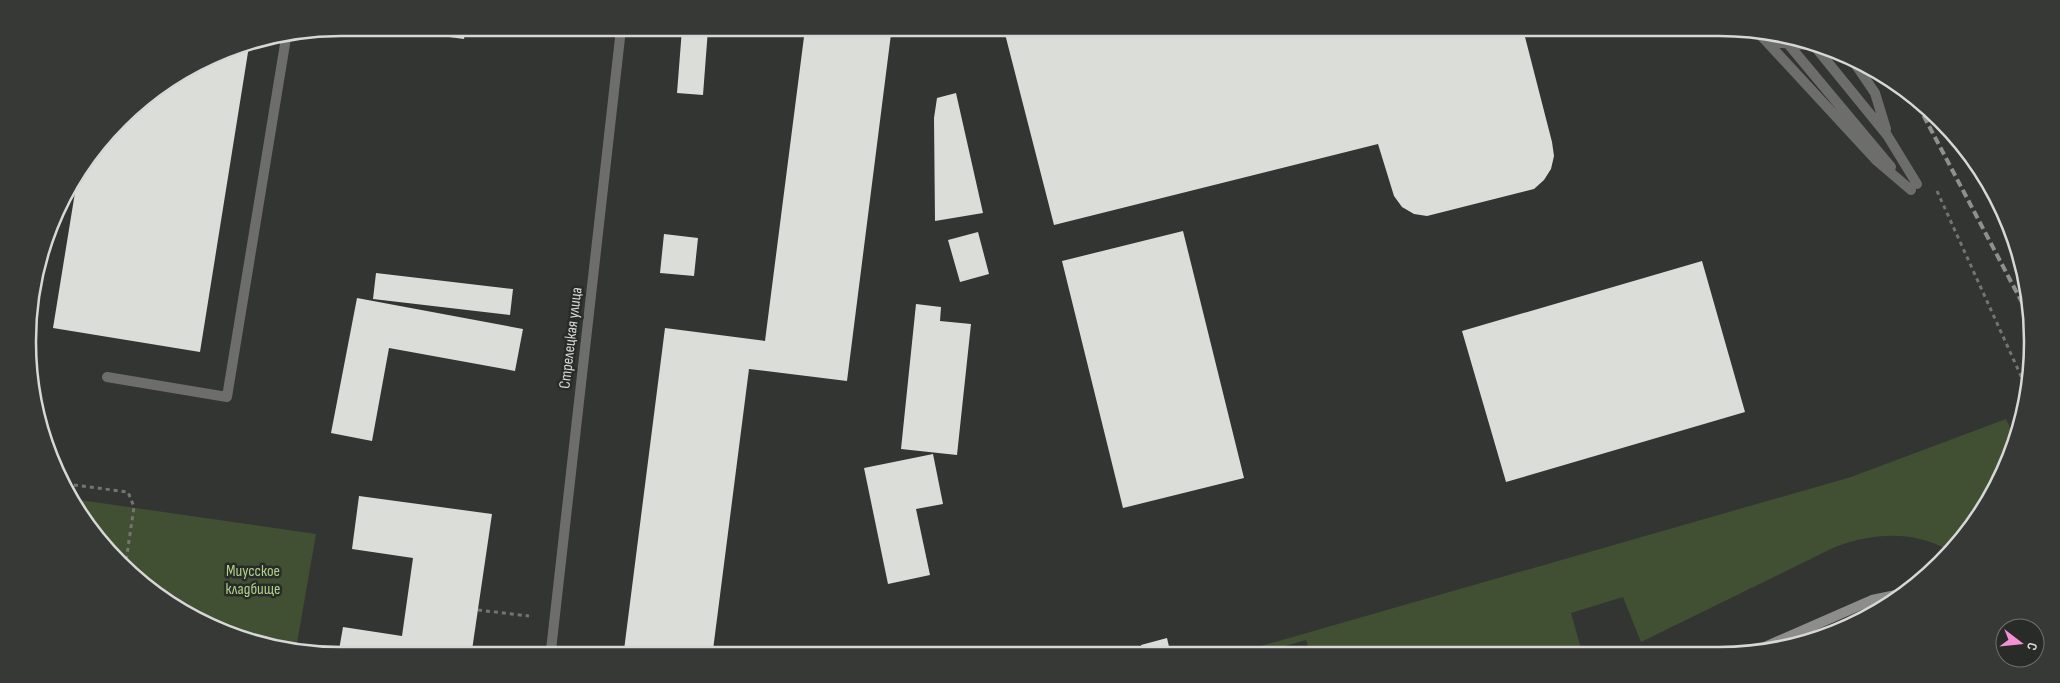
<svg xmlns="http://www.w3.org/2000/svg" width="2060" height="683" font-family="'Sofia Sans Condensed',sans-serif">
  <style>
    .green { fill: #414f33 }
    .building { fill: #dbddd9 }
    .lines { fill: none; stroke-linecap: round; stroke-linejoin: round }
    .path { stroke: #747573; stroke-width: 3; stroke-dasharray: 4 4; stroke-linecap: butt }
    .lane { stroke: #6d6e6c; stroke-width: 10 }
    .street { stroke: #6d6e6c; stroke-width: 10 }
    .secondary { stroke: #8d8e8c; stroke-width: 10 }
    .rail { stroke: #8f908e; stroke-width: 4; stroke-dasharray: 8 4; stroke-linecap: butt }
    .labels { text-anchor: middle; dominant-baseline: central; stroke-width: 5; stroke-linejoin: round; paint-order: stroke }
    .street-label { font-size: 16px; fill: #d7d8d6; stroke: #292b28 }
    .park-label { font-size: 16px; fill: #aed288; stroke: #292b28 }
    .rim { fill: none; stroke: #d7d8d6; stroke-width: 2.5 }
  </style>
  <rect width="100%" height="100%" fill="#333532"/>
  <path class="green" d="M38,275L32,322L30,301Z
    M2006,419L2014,436L1990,499L1948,550C1912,530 1873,533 1835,547L1641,642L1623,597L1571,613L1582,652H1310L1306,640L1264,652H1240L1851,477Z
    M73,499L316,534L296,649H280L167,603L81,516Z"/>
  <path class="building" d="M397,28H466L464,39L397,30Z
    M682,29H708L703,95L677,93Z
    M805,29L854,30L891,34L847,381L749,369L713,650H624L665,328L765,341Z
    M1004,30L1524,33L1552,142L1554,156L1551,169L1544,180L1534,189L1427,216L1414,214L1402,207L1394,196L1378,144L1054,225Z
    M249,46L200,352L53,328L77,180L134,106L222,51Z
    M956,93L983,213L935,221L934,118L937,98Z
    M1183,231L1244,478L1123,508L1062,261Z
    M978,232L989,274L960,282L948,240Z
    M664,234L698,238L694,276L660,273Z
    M1702,261L1745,412L1506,482L1462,331Z
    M376,273L513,289L510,315L373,299Z
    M357,298L523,329L515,371L389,348L372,441L331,433Z
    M916,304L941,307L940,321L971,324L957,455L901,449Z
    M933,454L943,504L916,509L930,575L888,584L864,468Z
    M359,496L492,514L472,650H339L343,627L402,636L413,558L352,549Z
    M1167,638L1170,651H1142L1141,645Z"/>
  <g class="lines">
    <path class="path" d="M1937,191L2026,387
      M66,484L128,492L134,507L126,561
      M478,610L529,616"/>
    <path class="lane" d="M1759,34L1767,42L1809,45
      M1767,42L1877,161L1911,190
      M1789,45L1891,167
      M1817,49L1887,135L1917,184
      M1856,65L1875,93L1886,129
      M107,377L227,397L286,38"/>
    <path class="street" d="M551,650L621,29"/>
    <path class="secondary" d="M1751,653L1872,600L1901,594"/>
    <path class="rail" d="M1918,105L2026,310
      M1979,167L1980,168"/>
  </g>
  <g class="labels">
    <g class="street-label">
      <text transform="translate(571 338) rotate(-83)">Стрелецкая улица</text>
    </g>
    <g class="park-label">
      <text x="253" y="571">Миусское<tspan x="253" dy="18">кладбище</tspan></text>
    </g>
  </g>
  <path d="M0 0H2060V683H0ZM341 36H1719A305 305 0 0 1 2024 341V342A305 305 0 0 1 1719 647H341A305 305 0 0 1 36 342V341A305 305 0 0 1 341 36Z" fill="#373936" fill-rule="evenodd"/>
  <path class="rim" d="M341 36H1719A305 305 0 0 1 2024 341V342A305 305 0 0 1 1719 647H341A305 305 0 0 1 36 342V341A305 305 0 0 1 341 36Z"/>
  <g transform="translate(2020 643) rotate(106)"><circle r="24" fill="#292b28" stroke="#6f706e"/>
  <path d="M0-4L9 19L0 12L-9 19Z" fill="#f391d5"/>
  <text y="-8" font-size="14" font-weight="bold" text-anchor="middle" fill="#d7d8d6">С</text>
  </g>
</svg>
